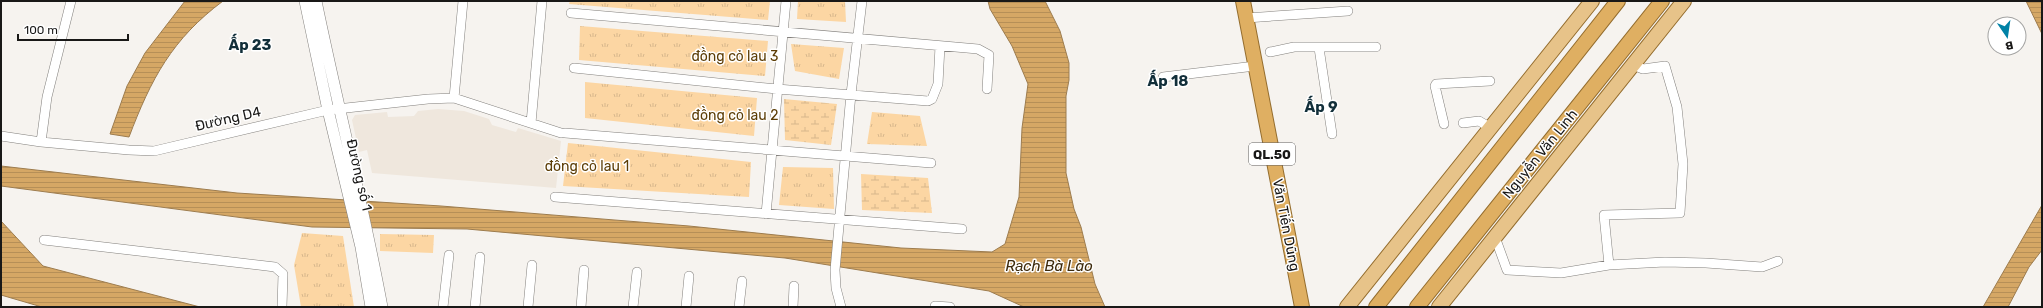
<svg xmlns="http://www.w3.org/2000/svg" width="2043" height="308" font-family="Rubik,sans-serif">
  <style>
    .built { fill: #efe7dd }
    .grass { fill: url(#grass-tufts) }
    .wetland { fill: url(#wetland-marsh) }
    .water { fill: url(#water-rules); stroke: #9d7c4e }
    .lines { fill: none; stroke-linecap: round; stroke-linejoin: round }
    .minor-casing { stroke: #83807d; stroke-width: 10 }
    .tertiary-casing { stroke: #83807d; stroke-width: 12 }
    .primary-casing { stroke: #946d2e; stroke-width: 16 }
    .trunk-casing { stroke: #946d2e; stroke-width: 16 }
    .minor { stroke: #fff; stroke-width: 9 }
    .tertiary { stroke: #fff; stroke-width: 11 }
    .primary { stroke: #e7c389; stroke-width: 14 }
    .trunk { stroke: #dfaf62; stroke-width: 14 }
    .labels { text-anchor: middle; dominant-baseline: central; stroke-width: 3; stroke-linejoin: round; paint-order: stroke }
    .shield { fill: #fff; stroke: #5e5d5d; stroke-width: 1 }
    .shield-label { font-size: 13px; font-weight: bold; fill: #191817 }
    .park-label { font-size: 14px; fill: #5c3d06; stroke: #fff }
    .street-label { font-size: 14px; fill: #191817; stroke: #fff }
    .neighbourhood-label { font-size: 15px; font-weight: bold; fill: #122f3a; stroke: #fff }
    .water-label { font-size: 15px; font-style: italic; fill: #3e2b0d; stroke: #fff }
  </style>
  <defs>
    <pattern id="grass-tufts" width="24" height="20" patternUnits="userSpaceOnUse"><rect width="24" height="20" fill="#fcd6a3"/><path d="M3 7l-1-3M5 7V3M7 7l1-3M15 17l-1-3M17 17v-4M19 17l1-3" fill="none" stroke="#d7b78c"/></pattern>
    <pattern id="wetland-marsh" width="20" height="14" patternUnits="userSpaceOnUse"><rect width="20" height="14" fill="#fcd6a3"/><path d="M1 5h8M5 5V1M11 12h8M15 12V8" fill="none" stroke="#d7b78c"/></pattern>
    <pattern id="water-rules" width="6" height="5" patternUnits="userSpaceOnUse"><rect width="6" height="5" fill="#d5a765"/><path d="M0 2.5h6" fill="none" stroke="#b68f57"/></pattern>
  </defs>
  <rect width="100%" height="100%" fill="#f6f3ef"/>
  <path class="built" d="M438,109L464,111L489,119L492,125L516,132L518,128L561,141L556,188L372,173L367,150L359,152L352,120L355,115L387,112L388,117L414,116L418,111Z"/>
  <path class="grass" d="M570,1H770L768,20L569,4Z
    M798,1H845L846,22L797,19Z
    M580,26L768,41L765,76L579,60Z
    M791,44L844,48L839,79L795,71Z
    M585,82L757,98L754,136L585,118Z
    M872,112L920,116L927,146L867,144Z
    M568,143L751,162L749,197L563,186Z
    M783,167L833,168L834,209L779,205Z
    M302,233L343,236L354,307H301L294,265Z
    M380,234L434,235L433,253L380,251Z"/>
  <path class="wetland" d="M784,99L837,104L831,145L785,140Z
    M861,174L928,178L932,213L862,210Z"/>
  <path class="water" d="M185,1H223C172,39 151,79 129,137L110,134L127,86L145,53Z
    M988,1H1045L1060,31L1069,63V80L1066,96V173L1074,209L1081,227L1095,284L1105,307H1024L989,291L785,258L467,229L312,227L1,186V166L237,193L441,206L689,226L901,248L992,252L1005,244L1019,197L1022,128L1028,84L1012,46L990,9Z
    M2026,1H2042V34Z
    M2042,205V250L2029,267L2008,307H1983Z
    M1,221L43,266L200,307H42L1,295Z"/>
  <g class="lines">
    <defs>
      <path id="minor" d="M71,1L47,97L41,142L129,150L154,151L328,110L428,99L454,98L561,133
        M571,13L978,49L989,55L987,89
        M1246,18L1348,11
        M1319,48L1332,134
        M1270,52L1294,47H1376
        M574,68L777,89L928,101L932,99L938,84L940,46
        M1163,77L1255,66
        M454,98L463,1
        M531,123L542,1
        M1463,123L1479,121L1491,128
        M1444,124L1435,86L1436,84L1490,81
        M565,133L931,163
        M1,136L41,142
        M555,197L962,229
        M766,214L786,1
        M1495,237L1507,270L1561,273L1609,265L1665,262L1706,263L1762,267L1778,261
        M44,240L275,267L283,274L282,307
        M1609,265L1604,215L1680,213L1683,164L1677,107L1665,66L1643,69L1633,65
        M935,306L950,307
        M443,307L449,255
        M475,307L480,257
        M528,307L532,265
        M581,307L584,270
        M633,307L637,272
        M686,307L689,276
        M739,307L742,281
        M793,307L794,286
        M841,307L836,288L835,270L851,94L862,1"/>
      <path id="tertiary" d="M305,1L328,110L361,247L371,307
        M316,1C337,103 363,204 382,307"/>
      <path id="primary" d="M1347,307L1592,1
        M1439,307L1684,1"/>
      <path id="trunk" d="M1243,1L1302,307
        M1376,307L1618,1
        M1417,307L1662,1"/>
    </defs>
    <use href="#minor" class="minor-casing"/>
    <use href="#tertiary" class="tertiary-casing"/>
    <use href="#primary" class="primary-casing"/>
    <use href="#trunk" class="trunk-casing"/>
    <use href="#minor" class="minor"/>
    <use href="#tertiary" class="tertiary"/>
    <use href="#primary" class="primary"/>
    <use href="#trunk" class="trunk"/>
  </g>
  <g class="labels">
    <rect class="shield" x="1249" y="143" width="46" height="22" rx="3"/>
    <g class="shield-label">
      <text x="1272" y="154">QL.50</text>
    </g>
    <g class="park-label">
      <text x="735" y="56">đồng cỏ lau 3</text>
      <text x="735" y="115">đồng cỏ lau 2</text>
      <text x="587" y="166">đồng cỏ lau 1</text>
    </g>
    <g class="street-label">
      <text transform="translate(228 119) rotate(-13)">Đường D4</text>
      <text transform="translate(1540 154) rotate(-51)">Nguyễn Văn Linh</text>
      <text transform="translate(359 175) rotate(77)">Đường số 1</text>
      <text transform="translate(1286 225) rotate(79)">Văn Tiến Dũng</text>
    </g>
    <g class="neighbourhood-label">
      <text x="250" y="45">Ấp 23</text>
      <text x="1168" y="81">Ấp 18</text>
      <text x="1321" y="107">Ấp 9</text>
    </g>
    <g class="water-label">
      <text x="1049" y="266">Rạch Bà Lào</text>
    </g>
  </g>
  <rect width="2043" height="308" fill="none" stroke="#191817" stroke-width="4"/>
  <g transform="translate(2007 36) rotate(167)"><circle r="19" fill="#ffffff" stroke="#a3a3a2"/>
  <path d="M0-3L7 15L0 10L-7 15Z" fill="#0082a6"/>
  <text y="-6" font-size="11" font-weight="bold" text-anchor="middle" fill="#191817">B</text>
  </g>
  <path d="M18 34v6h110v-6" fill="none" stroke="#191817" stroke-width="2"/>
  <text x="24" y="34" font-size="12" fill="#191817" stroke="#ffffff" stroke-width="3" paint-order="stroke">100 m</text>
</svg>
